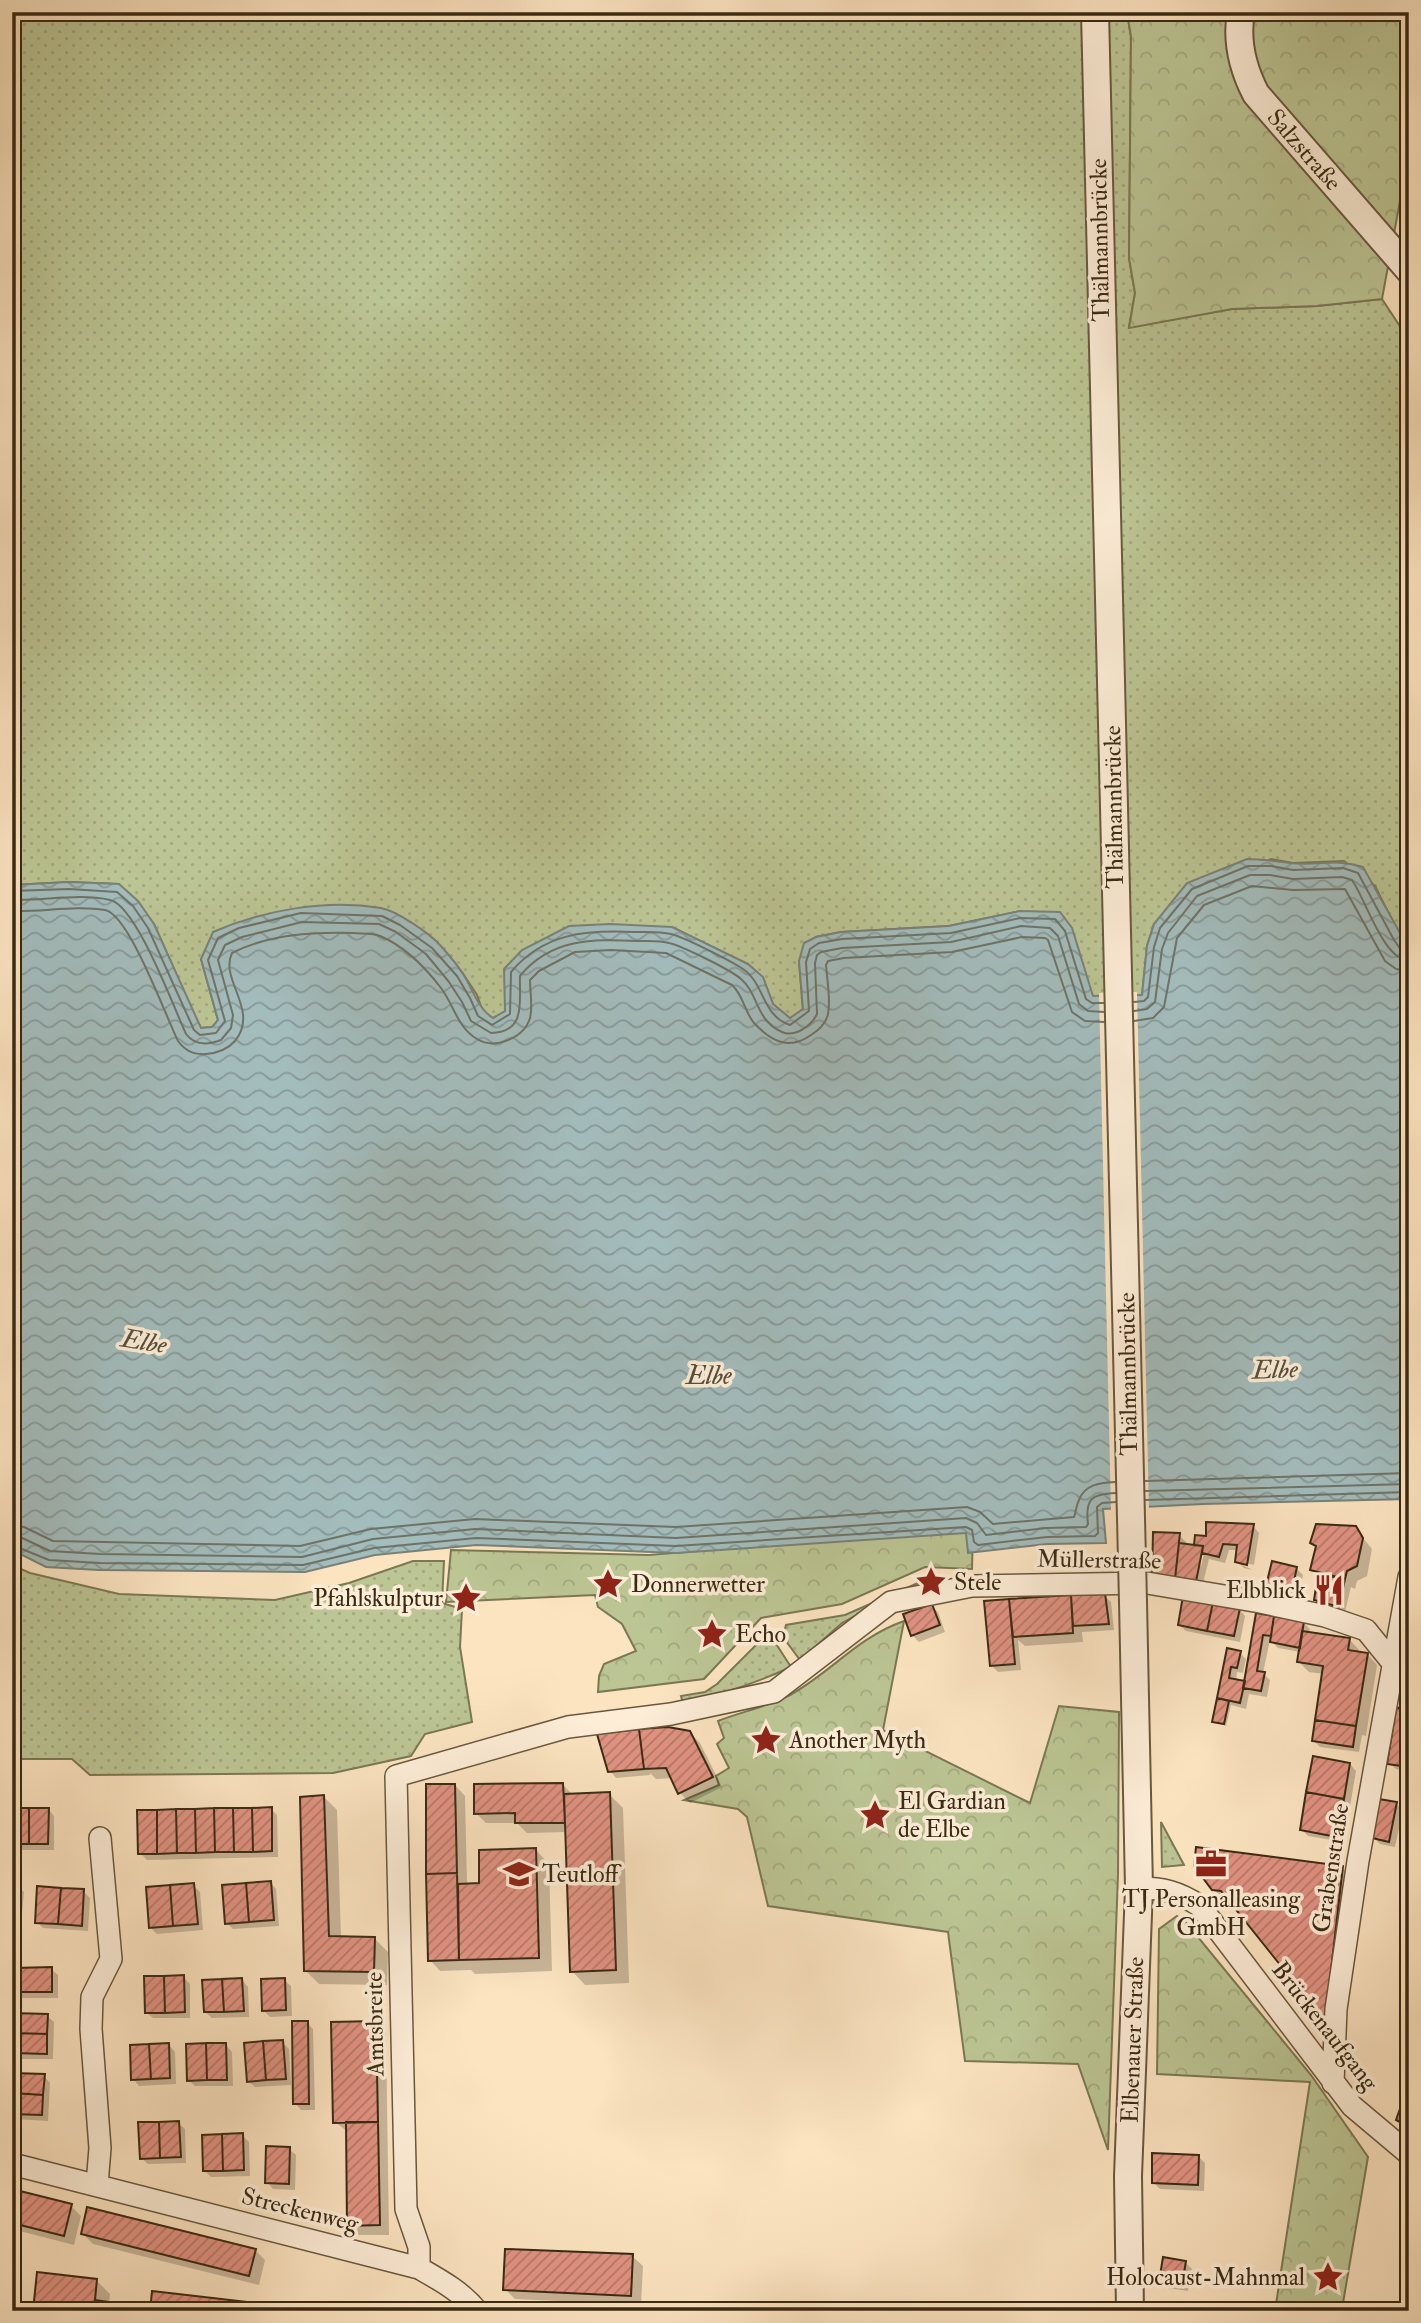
<svg xmlns="http://www.w3.org/2000/svg" width="1421" height="2323" font-family="'IM FELL Double Pica',serif">
  <style>
    .grass { fill: url(#grass-dots); stroke: #7b7854; stroke-width: 2 }
    .forest { fill: url(#forest-crowns); stroke: #7b7854; stroke-width: 2 }
    .water { fill: url(#water-waves); stroke: #798278; stroke-width: 2 }
    .pier { fill: #fce4c1 }
    .shadow { fill: #0003; fill-rule: evenodd }
    .lines { fill: none; stroke-linecap: round; stroke-linejoin: round }
    .shore { stroke: #6e7368; stroke-width: 2 }
    .building { fill: url(#building-hatch); stroke: #3a2a13; stroke-width: 2 }
    .minor-casing { stroke: #6a583e; stroke-width: 24 }
    .tertiary-casing { stroke: #6a583e; stroke-width: 30 }
    .minor { stroke: #fdedd7; stroke-width: 21 }
    .tertiary { stroke: #fdedd7; stroke-width: 26 }
    .tertiary-bridge-casing { stroke: #6a583e; stroke-width: 30; stroke-linecap: butt }
    .tertiary-bridge { stroke: #fdedd7; stroke-width: 26 }
    .labels { text-anchor: middle; dominant-baseline: central; stroke-width: 7; stroke-linejoin: round; paint-order: stroke }
    .street-label { font-size: 24px; fill: #3a2a13; stroke: #fdedd7 }
    .poi-label { font-size: 24px; fill: #3a2a13; stroke: #fdedd7; text-anchor: start }
    .water-label { font-size: 26px; font-style: italic; fill: #544e3d; stroke: #fdedd7 }
  </style>
  <defs>
    <pattern id="grass-dots" width="8" height="8" patternUnits="userSpaceOnUse" patternTransform="scale(1.75)"><rect width="8" height="8" fill="#bcc594"/><path d="M2 2h.1M6 6h.1" fill="none" stroke="#a2a97f" stroke-width="1.8" stroke-linecap="round"/></pattern>
    <pattern id="forest-crowns" width="20" height="18" patternUnits="userSpaceOnUse" patternTransform="scale(1.75)"><rect width="20" height="18" fill="#bcc594"/><path d="M2 6a3 3 0 1 1 6 0M12 15a3 3 0 1 1 6 0" fill="none" stroke="#a2a97f"/></pattern>
    <pattern id="water-waves" width="16" height="10" patternUnits="userSpaceOnUse" patternTransform="scale(1.75)"><rect width="16" height="10" fill="#a3bcbc"/><path d="M0 5q4-4 8 0t8 0" fill="none" stroke="#869998"/></pattern>
    <pattern id="building-hatch" width="6" height="6" patternUnits="userSpaceOnUse" patternTransform="scale(1.75)"><rect width="6" height="6" fill="#e29383"/><path d="M-1 1l2-2M0 6l6-6M5 7l2-2" fill="none" stroke="#b8786a"/></pattern>
  </defs>
  <rect width="100%" height="100%" fill="#fce4c1"/>
  <filter id="stains"><feTurbulence type="fractalNoise" baseFrequency=".00286" numOctaves="4"/><feColorMatrix values="0 0 0 0 .2 0 0 0 0 .09 0 0 0 0 .02 0 0 0 .5 -.17"/></filter>
  <radialGradient id="worn" r=".72"><stop offset=".6" stop-color="#630" stop-opacity="0"/><stop offset="1" stop-color="#630" stop-opacity=".3"/></radialGradient>
  <path class="grass" d="M12,12H1127L1131,37L1129,258L1135,293L1129,327L1232,309L1317,306L1382,299L1409,340V949L1400,936L1375,886L1344,861L1293,863L1271,859L1168,908L1154,924L1147,946L1142,995L1093,997L1020,911L949,926L841,932L816,937L799,961L803,1009L790,1019L773,1004L763,978L748,964L672,927L493,1018L483,1012L477,995L462,972L437,943L404,919L201,959L218,1020L213,1027L200,1028L154,924L119,884L69,882L12,885Z
    M413,1561H444L442,1603L462,1609L460,1647L472,1722L425,1734L411,1756L333,1773L90,1775L72,1759H12V1565L30,1573L119,1594L275,1600L349,1583Z
    M944,1578L965,1581L866,1610L842,1623L800,1660L783,1637L786,1625L845,1615L927,1579Z
    M771,1636L791,1667C756,1683 721,1695 683,1703L681,1696L705,1692L717,1684L762,1639Z
    M1161,1822L1184,1865L1162,1867Z"/>
  <path class="forest" d="M1127,12H1409V152L1382,299L1317,306L1232,309L1129,328L1135,293L1129,258L1131,37Z
    M973,1528L972,1569L925,1567L842,1604L761,1618L704,1679L598,1692L599,1676L604,1664L636,1651L622,1624L598,1607L595,1595L446,1602L451,1550L649,1555Z
    M904,1621L883,1730L1030,1803L1059,1706L1119,1712L1118,1874L1108,2150L1078,2064L965,2061L948,1932L768,1906L747,1817L738,1809L684,1800L719,1785L716,1776L729,1768L717,1744L724,1738L718,1721C741,1712 769,1706 790,1695C832,1672 856,1638 904,1621Z
    M1177,1916L1184,1920L1311,2075L1368,2157L1343,2303L1372,2311H1275L1310,2082L1157,2074L1159,1929Z"/>
  <path class="water" d="M1247,859C1262,859 1276,861 1291,863C1318,866 1335,858 1363,867L1409,949V1499L1203,1504L1103,1509L1106,1543L1047,1544L968,1553L966,1533L676,1553L476,1545L375,1555L305,1572L99,1570L46,1567L12,1550V885L69,882L119,884L138,901L154,924L201,1028L212,1027L218,1020L201,959L213,932C264,910 325,899 381,908C397,911 429,933 440,945C448,954 457,964 463,974C473,989 478,1009 493,1018L505,1011L504,969L522,950L569,926L610,924L672,927L748,964L763,977L773,1004L790,1018L803,1009L799,961L804,943L816,937L841,932L949,926L1020,911L1060,912L1072,928L1093,996L1142,995L1147,946L1154,924L1187,883Z"/>
  <path class="pier" d="M1137,992L1149,1510L1111,1512L1099,993Z"/>
  <path class="shadow" d="M1253,1526L1259,1533L1254,1565L1242,1562V1565L1253,1570L1244,1568L1237,1561L1238,1550H1229L1225,1563L1209,1559L1202,1587L1239,1609L1245,1616L1240,1642L1186,1631L1179,1625L1185,1598L1153,1576L1179,1535L1191,1547L1208,1538ZM1203,1544L1206,1545L1201,1567L1199,1558Z
    M1355,1528L1372,1549L1367,1576L1357,1581L1355,1589L1351,1587L1345,1612L1322,1606L1316,1599L1319,1577L1312,1570L1317,1548L1312,1543Z
    M1296,1568L1303,1575L1297,1601L1274,1596L1267,1589Z
    M1104,1595L1111,1602L1114,1630L1082,1632L1083,1642L1025,1646L1018,1640L1021,1670L998,1672L992,1666L986,1602Z
    M931,1606L938,1612L945,1632L919,1642L912,1635Z
    M1257,1615L1303,1622L1310,1629L1309,1633L1349,1639L1359,1650L1358,1653L1367,1654L1377,1665L1366,1736L1362,1735L1359,1752L1320,1747L1313,1740L1324,1674L1309,1672L1299,1662L1301,1652L1278,1648L1270,1640L1263,1673L1270,1680L1267,1697L1249,1694L1246,1709L1231,1705L1226,1726L1213,1721L1221,1700L1219,1697L1229,1650L1240,1653L1246,1659L1243,1673L1237,1672L1236,1681L1246,1683Z
    M1409,1708V1772L1396,1769L1389,1763Z
    M689,1732L700,1743L722,1787L690,1803L680,1793L673,1778L656,1779L650,1773V1775L616,1778L610,1771Z
    M1350,1764L1356,1771L1344,1842L1308,1836L1302,1830Z
    M562,1784L573,1795L609,1794L623,1808L629,1983L585,1985L572,1971L567,1832L527,1833L517,1823H486L476,1813Z
    M455,1785L465,1796L467,1885H481L536,1850L549,1864L552,1971L475,1974L471,1970L440,1971L430,1960Z
    M323,1796L337,1810L341,1938H374L388,1952L387,1985L319,1984L305,1970Z
    M1396,1804L1403,1810L1395,1847L1380,1844L1373,1837Z
    M12,1809H48L54,1816V1850H12Z
    M271,1809L277,1815L278,1857L147,1860L140,1853Z
    M1342,1868L1356,1882L1325,2030L1290,1988L1291,1975L1234,1904L1228,1903L1213,1889Z
    M270,1882L276,1889L279,1926L233,1929L227,1923Z
    M12,1885H17L24,1892L21,1925L12,1924Z
    M193,1885L200,1892L203,1930L157,1934L151,1928Z
    M83,1891L90,1898L88,1931L43,1928L37,1922Z
    M51,1969L58,1975V1998H22L16,1991Z
    M183,1977L190,1984V2018H153L146,2012Z
    M242,1980L248,1987L249,2017L212,2018L205,2012Z
    M284,1980L291,1986L292,2016L270,2017L264,2011Z
    M12,2015L47,2016L54,2022L53,2059H17L12,2054Z
    M307,2023L313,2029L315,2110H301L295,2103Z
    M375,2023L386,2033L389,2235H359L348,2225V2132L335,2122Z
    M282,2042L289,2049L291,2085L255,2087L248,2081Z
    M169,2045L175,2052L176,2084L139,2086L133,2079Z
    M226,2045L232,2052L233,2086H195L188,2080Z
    M12,2075L44,2076L50,2083L48,2121L14,2119L12,2117Z
    M178,2123L185,2129L186,2163L148,2164L141,2158Z
    M242,2135L249,2142L250,2176L211,2177L204,2170Z
    M289,2149L296,2155L295,2190L273,2189L267,2182Z
    M1199,2157L1205,2163L1204,2191L1160,2189L1153,2182Z
    M12,2191L71,2206L81,2216L74,2245L12,2229Z
    M83,2234L255,2250L265,2260L259,2285L93,2244Z
    M632,2256L643,2266L641,2305L515,2299L505,2289Z
    M1185,2262L1192,2269L1188,2291L1167,2288L1160,2281Z
    M96,2280L110,2294L109,2304L122,2305L127,2311H34Z"/>
  <g class="lines">
    <path class="shore" d="M12,891L69,889L117,892L133,906L148,928L194,1030L200,1035L216,1033L225,1021L208,960L218,938L239,928L301,913L382,916L400,925L432,948L457,976L470,998L478,1016L492,1025L510,1014L511,972C544,933 585,930 633,932C645,932 659,931 671,934C684,937 731,961 743,969C765,984 762,1016 790,1025L809,1011L806,962L810,949L819,943L842,939L951,933L1020,918L1055,919L1065,931L1086,999L1092,1003H1104
      M12,900C44,901 79,893 110,900C136,905 174,1008 186,1034C195,1046 208,1045 221,1040L231,1028L233,1015L218,960L225,945L242,937L302,922L379,924L396,932L426,954L449,982L462,1002L471,1021L491,1033C527,1032 519,1001 520,976C551,938 593,939 637,941C647,941 660,940 669,943C682,946 731,970 741,979C759,994 755,1020 782,1032C795,1038 812,1025 817,1014L815,963L817,955L821,952L842,948L951,942L1021,926L1050,928L1058,936L1079,1004L1088,1011L1104,1012
      M12,911C43,912 75,905 105,910C129,914 166,1017 178,1041C185,1051 194,1055 206,1054C218,1053 227,1050 235,1041C260,1010 219,980 232,953C269,934 313,932 353,933C362,934 372,933 380,936C404,946 425,967 441,988C454,1005 457,1027 477,1039C495,1050 524,1038 530,1018C533,1006 530,992 530,980L539,971L575,952L611,950L666,953L732,985C744,996 744,1011 754,1023C771,1041 789,1051 811,1035C819,1030 826,1024 828,1014C831,999 827,980 826,965L828,961L844,958L952,952L1022,937L1045,938L1048,940L1072,1012L1085,1021L1104,1022
      M1134,1002L1144,1001L1148,997L1154,947L1160,928L1192,889L1248,866H1271L1293,870L1343,868L1358,873L1394,940L1401,950L1409,952
      M1134,1011L1147,1009L1155,1002L1162,949L1168,933L1197,896L1250,875H1270L1293,879L1342,877L1352,880C1366,900 1383,959 1409,961
      M1134,1021L1153,1018L1164,1007L1177,938L1204,905L1252,886L1293,890L1345,889L1385,961L1396,969L1409,971
      M1145,1481L1409,1473
      M1145,1491L1409,1484
      M1145,1500L1409,1492
      M12,1525L24,1527L53,1541L300,1546L371,1529L475,1519L676,1527L967,1507L980,1512L993,1524L1074,1517C1076,1512 1076,1506 1079,1500C1085,1484 1100,1483 1115,1482
      M12,1536L20,1537L50,1551L100,1554L302,1557L373,1539L475,1529L676,1538L966,1518L977,1523L986,1535L1046,1528L1086,1527L1088,1524C1085,1499 1091,1494 1116,1493
      M12,1545L49,1560L100,1563L303,1565L374,1548L476,1538L676,1546L966,1527L972,1530L974,1542L978,1545L1047,1537L1095,1536L1098,1533L1097,1507L1102,1503L1116,1502"/>
  </g>
  <path class="building" d="M1206,1522L1254,1524L1247,1565L1235,1562L1237,1545L1223,1544L1219,1557L1202,1553L1203,1546L1194,1545L1195,1535L1206,1536Z
    M1316,1524L1356,1526L1363,1538L1357,1566L1347,1571L1345,1579L1310,1570L1316,1546L1310,1543Z
    M1153,1532L1180,1533L1175,1579L1152,1577Z
    M1179,1543L1203,1546L1196,1582L1175,1579Z
    M1272,1561L1297,1567L1291,1595L1265,1590Z
    M1318,1574L1345,1579L1339,1607L1314,1600Z
    M1105,1593L1109,1624L1073,1626L1071,1595Z
    M1071,1595L1073,1633L1013,1637L1009,1599Z
    M1183,1596L1213,1602L1207,1631L1178,1625Z
    M1009,1599L1015,1664L990,1666L984,1601Z
    M1213,1602L1240,1608L1234,1636L1207,1631Z
    M932,1604L940,1625L911,1636L903,1614Z
    M1256,1613L1274,1616L1271,1636L1263,1635L1257,1671L1265,1672L1261,1691L1243,1688Z
    M1274,1616L1304,1621L1300,1648L1270,1642Z
    M1302,1631L1350,1638L1348,1650L1368,1653L1356,1726L1315,1720L1323,1666L1297,1662Z
    M1227,1648L1241,1651L1237,1668L1231,1667L1229,1678L1245,1681L1240,1703L1217,1698Z
    M1217,1698L1229,1701L1224,1724L1212,1722Z
    M1404,1705L1409,1706V1767L1387,1764L1396,1709Z
    M1315,1720L1356,1726L1353,1747L1312,1741Z
    M668,1727L690,1731L713,1777L678,1794L666,1768L644,1769L639,1729Z
    M639,1729L644,1769L608,1772L597,1734Z
    M1313,1756L1350,1763L1344,1799L1306,1792Z
    M563,1783L565,1823H515V1813L474,1814V1784Z
    M426,1784H455L457,1873L426,1874Z
    M610,1792L616,1970L570,1972L564,1794Z
    M1306,1792L1344,1799L1337,1837L1300,1830Z
    M324,1795L329,1936L375,1937L374,1972L304,1971L300,1797Z
    M1379,1799L1397,1802L1389,1842L1372,1838Z
    M272,1807V1851L253,1852L252,1808Z
    M12,1808H29V1844H12Z
    M29,1808H49L48,1844H29Z
    M214,1808L215,1852L196,1853L195,1809Z
    M214,1808H233L234,1852H215Z
    M233,1808H252L253,1852H234Z
    M176,1809L177,1853L157,1854V1810Z
    M176,1809H195L196,1853H177Z
    M137,1810H157V1854H138Z
    M1196,1847L1343,1866L1324,2031L1289,1989V1976L1221,1891L1212,1890L1194,1866Z
    M536,1848L539,1958L459,1960L458,1884L479,1883V1850Z
    M457,1873L459,1960L428,1961L426,1874Z
    M271,1881L274,1920L249,1922L246,1883Z
    M12,1883L18,1884L15,1919H12Z
    M194,1883L198,1924L173,1926L170,1885Z
    M246,1883L249,1922L225,1924L222,1885Z
    M170,1885L173,1926L149,1928L146,1887Z
    M37,1886L61,1888L58,1924L35,1923Z
    M61,1888L84,1889L82,1926L58,1924Z
    M52,1967V1992H14V1968Z
    M184,1975L185,2012L165,2013L164,1976Z
    M144,1976H164L165,2013H145Z
    M242,1978L244,2011L224,2012L222,1979Z
    M285,1978L286,2010L262,2011L261,1979Z
    M222,1979L224,2012H204L202,1980Z
    M12,2013L48,2014L47,2034L12,2033Z
    M292,2021H308L309,2104H293Z
    M376,2021L378,2122L333,2123L331,2022Z
    M12,2033L47,2034V2054L12,2053Z
    M283,2040L286,2079L266,2080L263,2041Z
    M263,2041L266,2080L247,2082L244,2043Z
    M169,2043L170,2078L151,2079L149,2044Z
    M206,2043H226L227,2080H207Z
    M206,2043L207,2080L187,2081L186,2044Z
    M149,2044L151,2079L131,2080L130,2045Z
    M12,2073L45,2074L43,2095L12,2093Z
    M1406,2092L1409,2094V2127L1396,2120Z
    M12,2093L43,2095L42,2115L12,2114Z
    M179,2121L181,2157L160,2158L159,2122Z
    M138,2122H159L160,2158L140,2159Z
    M346,2122H378L380,2225L347,2226Z
    M243,2133L244,2170L223,2171L222,2134Z
    M222,2134L223,2171H203L202,2135Z
    M266,2146L290,2147L289,2184L265,2183Z
    M1152,2153L1199,2155L1198,2185L1152,2183Z
    M12,2189L72,2204L64,2236L12,2223Z
    M87,2207L256,2249L249,2276L81,2234Z
    M505,2249L633,2254L631,2296L503,2290Z
    M1163,2257L1186,2261L1182,2285L1159,2282Z
    M37,2272L97,2279L95,2300L123,2304L122,2311H33Z
    M152,2291L256,2303L255,2311H150Z"/>
  <g class="lines">
    <defs>
      <path id="minor" d="M1139,1888C1163,1888 1179,1892 1200,1906L1352,2106L1409,2154
        M1333,2083L1336,2009L1358,1861L1409,1577
        M12,2164L419,2268C440,2280 462,2292 477,2311
        M97,2185L100,2148L91,2029L92,1997L111,1959L100,1838
        M419,2268V2247L406,2209L396,1776L568,1727L671,1714L774,1692L891,1602L972,1586L1147,1583L1260,1602L1325,1616L1366,1630L1409,1683"/>
      <path id="tertiary" d="M1241,12C1236,40 1243,69 1256,94L1409,270
        M1130,2311L1128,2176L1139,1888L1133,1602"/>
    </defs>
    <use href="#minor" class="minor-casing"/>
    <use href="#tertiary" class="tertiary-casing"/>
    <use href="#minor" class="minor"/>
    <use href="#tertiary" class="tertiary"/>
    <defs>
      <path id="tertiary-bridge" d="M1095,12L1133,1602"/>
    </defs>
    <use href="#tertiary-bridge" class="tertiary-bridge-casing"/>
    <use href="#tertiary-bridge" class="tertiary-bridge"/>
  </g>
  <defs>
    <symbol id="sight-bare" viewBox="-9 -9 18 18"><path d="M0-6L1.8-2.2L6-1.7L2.9 1.2L3.7 5.4L0 3.3L-3.7 5.4L-2.9 1.2L-6-1.7L-1.8-2.2Z" fill="#8f2418" stroke="#fdedd7" stroke-width="2.5" paint-order="stroke"/></symbol>
    <symbol id="restaurant-bare" viewBox="-9 -9 18 18"><path d="M-5-6h1v4h1v-4h1v4h1v-4h1v5L-1.5 .5V6h-2V.5L-5-1ZM5-6V6H3V1.5H1.5Q1.5-4 5-6Z" fill="#8f2418" stroke="#fdedd7" stroke-width="2.5" paint-order="stroke"/></symbol>
    <symbol id="office-bare" viewBox="-9 -9 18 18"><path d="M-6-3h4V-5.5h4V-3h4V5H-6ZM-1-4.5V-3h2v-1.5ZM-6 0V1H6V0Z" fill="#8f2418" stroke="#fdedd7" stroke-width="2.5" paint-order="stroke"/></symbol>
    <symbol id="school-bare" viewBox="-9 -9 18 18"><path d="M0-5L7-2L0 1L-7-2ZM-4 1L0 2.5L4 1V4Q0 6-4 4Z" fill="#8f2418" stroke="#fdedd7" stroke-width="2.5" paint-order="stroke"/></symbol>
  </defs>
  <g fill-rule="evenodd">
    <use href="#sight-bare" x="909" y="1560" width="44" height="44"/>
    <use href="#sight-bare" x="586" y="1562" width="44" height="44"/>
    <use href="#restaurant-bare" x="1307" y="1568" width="44" height="44"/>
    <use href="#sight-bare" x="444" y="1576" width="44" height="44"/>
    <use href="#sight-bare" x="690" y="1612" width="44" height="44"/>
    <use href="#sight-bare" x="744" y="1718" width="44" height="44"/>
    <use href="#sight-bare" x="853" y="1793" width="44" height="44"/>
    <use href="#office-bare" x="1189" y="1842" width="44" height="44"/>
    <use href="#school-bare" x="497" y="1852" width="44" height="44"/>
    <use href="#sight-bare" x="1306" y="2255" width="44" height="44"/>
  </g>
  <g class="labels">
    <g class="street-label">
      <text transform="translate(1304 150) rotate(49)">Salzstraße</text>
      <text transform="translate(1100 240) rotate(-91)">Thälmannbrücke</text>
      <text transform="translate(1114 807) rotate(-91)">Thälmannbrücke</text>
      <text transform="translate(1128 1374) rotate(-91)">Thälmannbrücke</text>
      <text transform="translate(1099 1560) rotate(1)">Müllerstraße</text>
      <text transform="translate(1331 1868) rotate(-81)">Grabenstraße</text>
      <text transform="translate(375 2024) rotate(-91)">Amtsbreite</text>
      <text transform="translate(1325 2026) rotate(52)">Brückenaufgang</text>
      <text transform="translate(1133 2040) rotate(-88)">Elbenauer Straße</text>
      <text transform="translate(300 2210) rotate(14)">Streckenweg</text>
    </g>
    <g class="poi-label">
      <text x="954" y="1582">Stele</text>
      <text x="631" y="1584">Donnerwetter</text>
      <text x="1306" y="1590" text-anchor="end">Elbblick</text>
      <text x="443" y="1598" text-anchor="end">Pfahlskulptur</text>
      <text x="735" y="1634">Echo</text>
      <text x="789" y="1740">Another Myth</text>
      <text x="898" y="1801">El Gardian<tspan x="898" dy="28">de Elbe</tspan></text>
      <text x="542" y="1874">Teutloff</text>
      <text x="1211" y="1899" text-anchor="middle">TJ Personalleasing<tspan x="1211" dy="28">GmbH</tspan></text>
      <text x="1305" y="2277" text-anchor="end">Holocaust-Mahnmal</text>
    </g>
    <g class="water-label">
      <text transform="translate(144 1342) rotate(9)">Elbe</text>
      <text transform="translate(1275 1370) rotate(-2)">Elbe</text>
      <text x="709" y="1376">Elbe</text>
    </g>
  </g>
  <rect width="1421" height="2323" fill="none" stroke="#fce4c1" stroke-width="42"/>
  <rect x="14" y="14" width="1393" height="2295" fill="none" stroke="#3a2a13" stroke-width="3.5"/>
  <rect x="21" y="21" width="1379" height="2281" fill="none" stroke="#3a2a13" stroke-width="2"/>
  <rect width="100%" height="100%" filter="url(#stains)"/>
  <rect width="100%" height="100%" fill="url(#worn)"/>
</svg>
